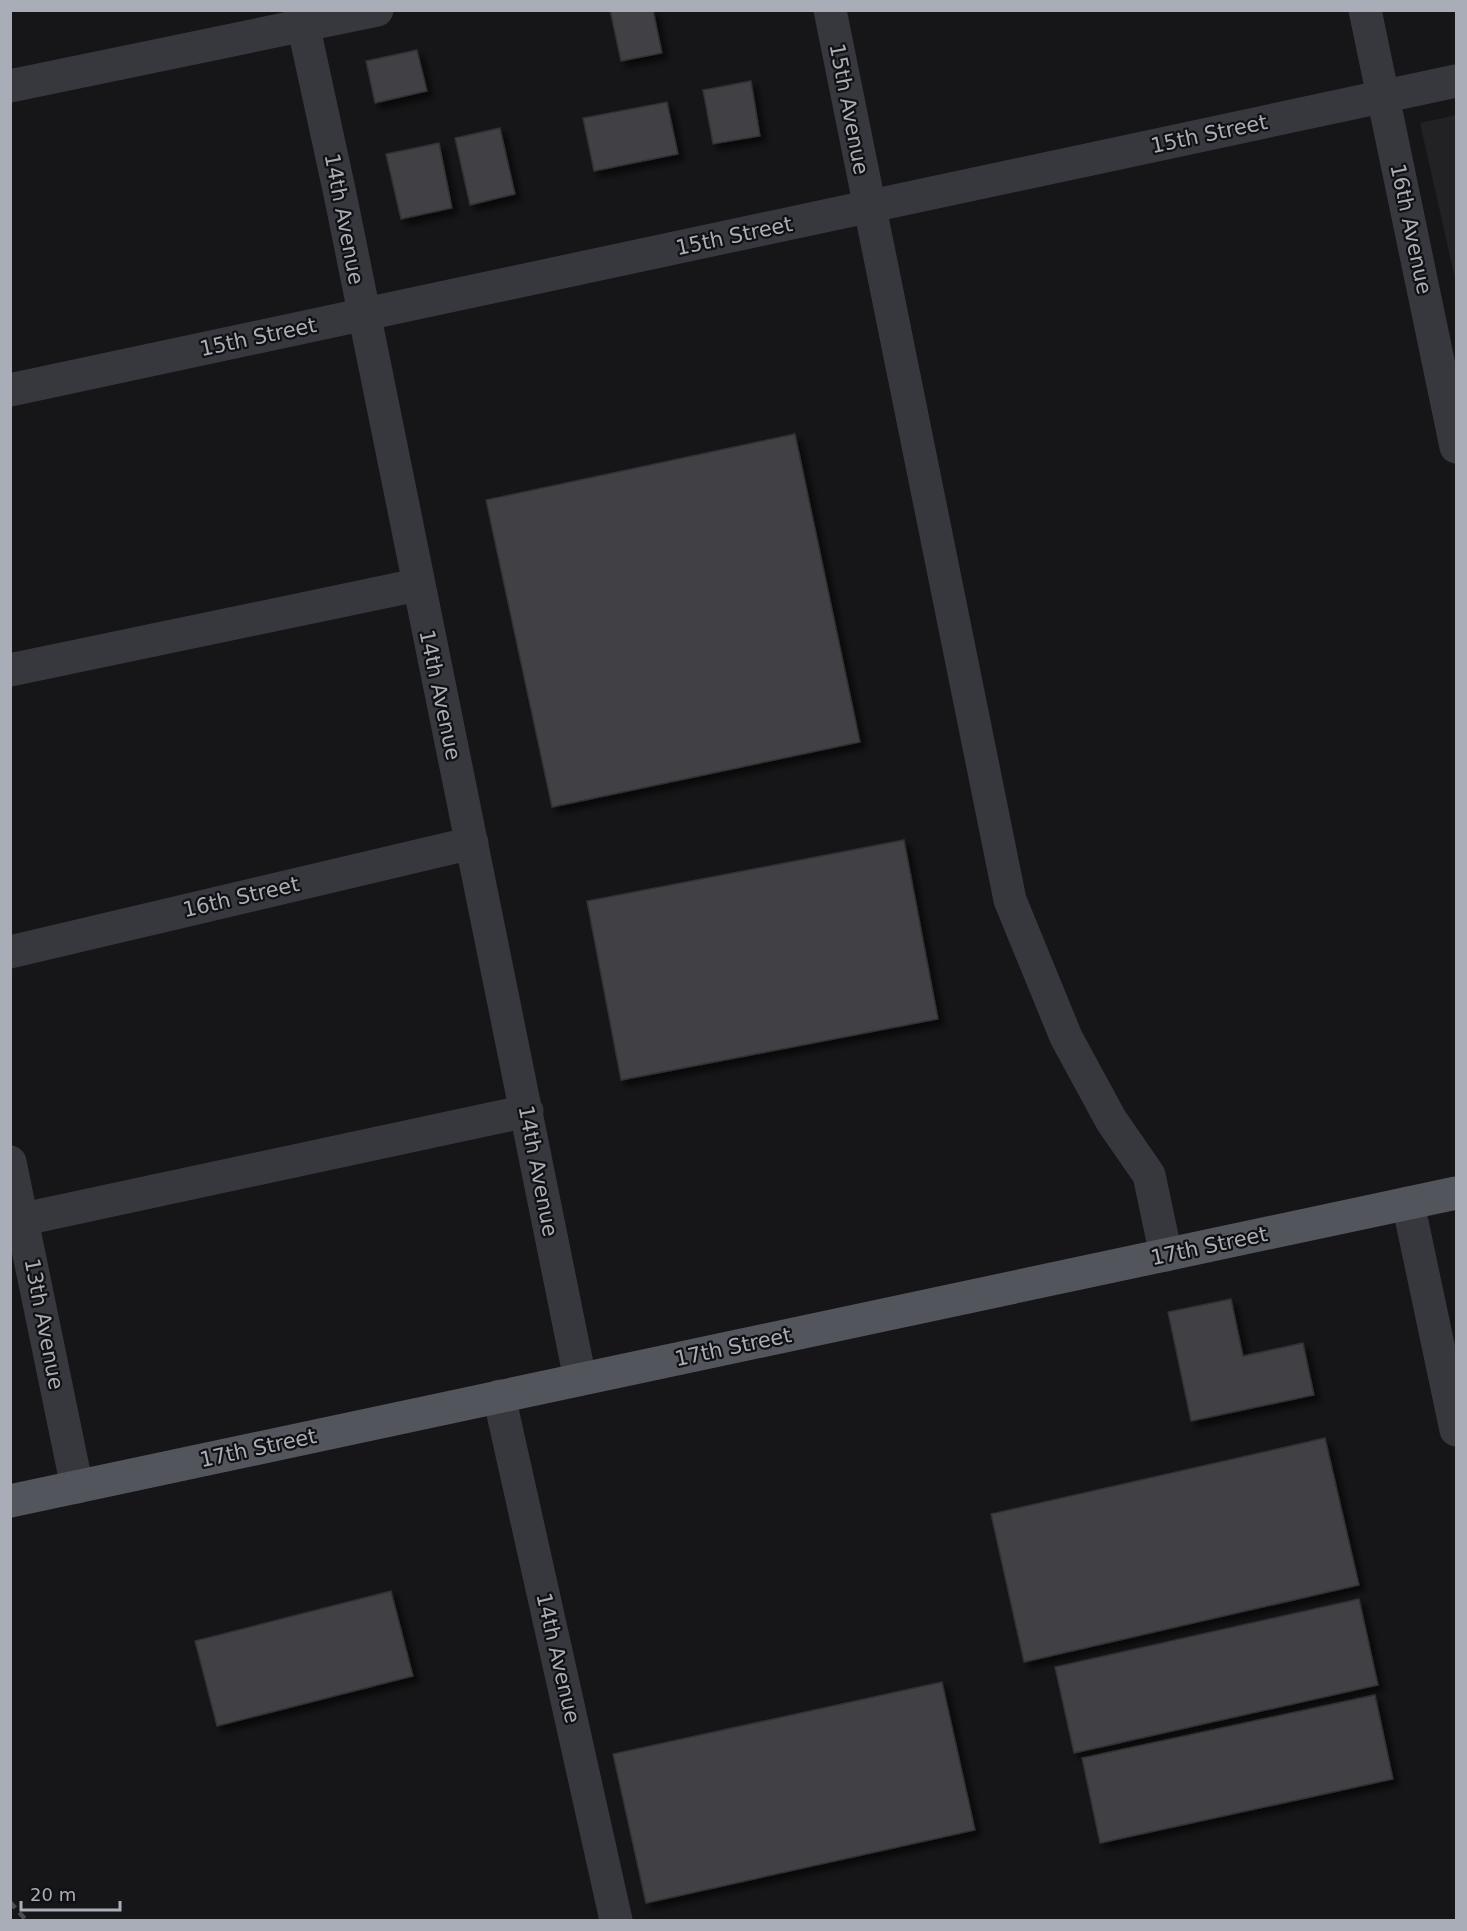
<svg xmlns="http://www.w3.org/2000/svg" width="1467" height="1931" font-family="'DejaVu Sans',sans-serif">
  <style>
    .built { fill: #222225 }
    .building { fill: #404145; stroke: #303034; stroke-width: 1.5; filter: url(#shadow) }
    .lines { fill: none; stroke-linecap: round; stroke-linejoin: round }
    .minor { stroke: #37383d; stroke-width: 33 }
    .major { stroke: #53555c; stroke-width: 33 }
    .rail { stroke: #4a4c52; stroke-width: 4.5; stroke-dasharray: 8 6; stroke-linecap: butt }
    .labels { text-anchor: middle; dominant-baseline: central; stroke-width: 4.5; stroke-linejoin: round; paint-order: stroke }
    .street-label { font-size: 21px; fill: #a8adb8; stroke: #111113 }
  </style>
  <defs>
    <filter id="shadow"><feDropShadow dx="5.5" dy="5.5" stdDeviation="3" flood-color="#0009"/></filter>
  </defs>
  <rect width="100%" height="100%" fill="#161618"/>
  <path class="built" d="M1456,115V283L1420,123Z"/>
  <path class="building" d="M610,10H653L662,53L621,61Z
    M417,50L427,91L375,103L366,61Z
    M751,81L760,136L713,144L703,90Z
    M667,102L678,154L594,171L583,118Z
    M500,128L515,194L470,205L455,138Z
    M439,143L452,208L401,219L386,154Z
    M795,434L860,742L552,807L486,500Z
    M904,840L938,1019L621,1080L587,901Z
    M1231,1299L1243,1356L1303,1343L1314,1395L1191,1421L1168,1312Z
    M1325,1438L1359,1585L1024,1662L991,1514Z
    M391,1591L413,1676L217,1726L195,1641Z
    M1359,1599L1378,1685L1074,1753L1055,1667Z
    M942,1682L975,1830L646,1903L613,1754Z
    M1375,1695L1393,1779L1100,1843L1082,1758Z"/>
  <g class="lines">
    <path class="minor" d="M300,10L340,194L580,1379
      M830,10L1010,900L1066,1037L1111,1120L1149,1175L1166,1255
      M1365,10L1456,447
      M10,86L377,10
      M10,390L1456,81
      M10,670L417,585
      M10,952L472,843
      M10,1162L77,1487
      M1408,1203L1456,1430
      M10,1222L527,1111
      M499,1396L616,1920"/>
    <path class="major" d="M10,1501L1456,1193"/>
    <path class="rail" d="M10,1902L26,1920"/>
  </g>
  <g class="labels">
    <g class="street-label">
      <text transform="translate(849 109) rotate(79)">15th Avenue</text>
      <text transform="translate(1209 134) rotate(-12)">15th Street</text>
      <text transform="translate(344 219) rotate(79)">14th Avenue</text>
      <text transform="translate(1411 229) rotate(78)">16th Avenue</text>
      <text transform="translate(734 236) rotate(-12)">15th Street</text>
      <text transform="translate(258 337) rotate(-12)">15th Street</text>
      <text transform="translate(440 695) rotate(78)">14th Avenue</text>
      <text transform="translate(241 897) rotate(-13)">16th Street</text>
      <text transform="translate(538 1171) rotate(79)">14th Avenue</text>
      <text transform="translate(1209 1246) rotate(-12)">17th Street</text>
      <text transform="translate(44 1324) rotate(79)">13th Avenue</text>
      <text transform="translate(733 1347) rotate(-12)">17th Street</text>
      <text transform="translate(258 1448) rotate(-12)">17th Street</text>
      <text transform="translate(558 1658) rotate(77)">14th Avenue</text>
    </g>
  </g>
  <rect width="1467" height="1931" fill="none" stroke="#a8adb8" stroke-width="24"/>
  <path d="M21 1901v9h99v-9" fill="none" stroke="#a8adb8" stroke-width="3"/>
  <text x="30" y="1901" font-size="18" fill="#a8adb8" stroke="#111113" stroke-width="4.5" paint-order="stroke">20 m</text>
</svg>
